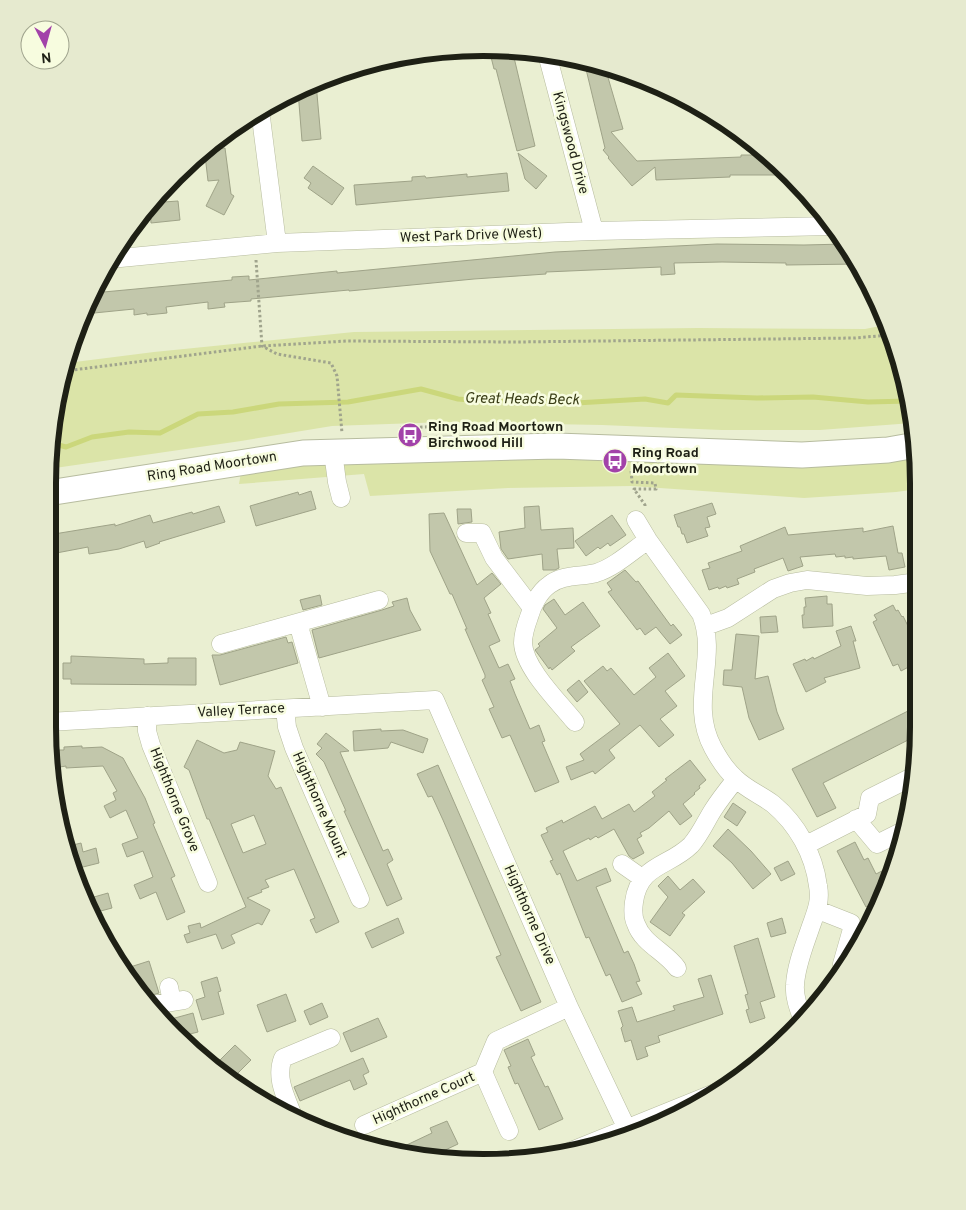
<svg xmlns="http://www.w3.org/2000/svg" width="966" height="1210" font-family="Overpass,sans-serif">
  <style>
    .green { fill: #dbe4a8 }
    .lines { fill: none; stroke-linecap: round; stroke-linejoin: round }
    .stream { stroke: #cbd77b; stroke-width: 5 }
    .building { fill: #c2c7ab; stroke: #9fa388; fill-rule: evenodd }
    .minor-casing { stroke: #b7bc9f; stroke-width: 19 }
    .highway-casing { stroke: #b7bc9f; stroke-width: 27 }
    .path { stroke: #a0a48d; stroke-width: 3; stroke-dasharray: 2.5 2.5; stroke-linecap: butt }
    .minor { stroke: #fff; stroke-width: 18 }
    .highway { stroke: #fff; stroke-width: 25 }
    .labels { text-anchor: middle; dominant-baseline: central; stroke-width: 5; stroke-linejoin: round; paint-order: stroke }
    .street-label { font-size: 14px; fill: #1e2015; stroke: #f7fcdf }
    .poi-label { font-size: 14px; font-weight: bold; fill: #1e2015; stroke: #f7fcdf; text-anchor: start }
    .water-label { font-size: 15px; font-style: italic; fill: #383c15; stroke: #f7fcdf }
    .rim { fill: none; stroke: #1e2015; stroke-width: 6 }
  </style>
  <rect width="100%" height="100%" fill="#eaefd2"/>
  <path class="green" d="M885,325L904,370L912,423L820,430H722L602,425L446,422L332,426L241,441L48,469V455L67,363L154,352L354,332L698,328L865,329Z
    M918,454V489L896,492L804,498L631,486L508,488L370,496L364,474L239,484L241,472L293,465L364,460Z"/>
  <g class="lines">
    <path class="stream" d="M51,443L66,447L92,437L129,432L160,433L198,414L233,412L279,404L348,402L421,389L458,399L481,401L576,403L645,399L668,403L676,395L757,398L813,397L868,402L909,401"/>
  </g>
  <path class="building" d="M489,49H512L535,146L517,151L496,69H494Z
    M596,62L619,71L607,74L623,129L611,132L637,161L741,157V155H767L789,175H730V177L656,180L655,167L632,186L608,158L609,157L603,150L605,148L585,65Z
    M316,83L321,139L302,141L298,91Z
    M225,148L231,194L234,196L224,215L206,206L219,180L208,181L205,155L211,150Z
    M518,153L547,176L536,189L525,179Z
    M313,166L344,188L332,205L308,188L311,183L304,178Z
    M507,173L509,191L356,205L354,185L412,181V177L425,176L426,178L467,174V177Z
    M178,201L180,220L151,223L150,203Z
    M717,244L804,245L845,244L859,264L786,265V263L722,262L674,263L675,274L661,275V267L546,272V274L474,279L349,291V290L251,299V301L224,303L225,307L208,309V302L166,307L167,313L147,315V313L134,315V309L84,314L93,293L232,280V277L249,276V280L337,271V273L555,252Z
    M311,491L316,509L256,526L250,506L298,492L299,495Z
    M712,503L716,514L707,517L710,527L705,528L708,536L687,543L684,534H682L680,527H678L674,515Z
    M219,506L225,522L159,542L160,543L146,548L144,541L119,549L89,554L88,547L51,554L48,535L115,524V526L150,515L153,523L192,512L193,514Z
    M539,506L541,530L573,528L574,548L557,549L559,568L555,570H543L542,554L508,559L501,549L499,532L525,528L524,507Z
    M457,509H471L472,522L458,524Z
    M444,513L477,585L492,573L501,584L484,598L491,613L488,614L500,641L489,646L499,668L508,664L515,679L510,681L515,694L530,729L539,725L545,741L542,742L559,782L535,792L510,735L502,738L489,709L494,707L482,680L485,678V675L465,629H467L452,594H450L430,551L429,514Z
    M612,515L626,535L610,546L608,543L600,549L598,547L586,556L575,541Z
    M893,526L898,553H902L905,567L889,570L886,556L853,559V557L845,558V556L836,557L835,554L800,557L803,566L788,571L783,558L754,569L755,572L737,579L739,584L727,588L726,586L719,589L718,587L709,590L702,570L710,568L708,563L742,551L740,546L785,527L788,535L863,528V532Z
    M625,570L636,582L638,581L671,626L673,624L682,635L670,644L656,627L645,635L640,628L637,630L608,592L612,590L607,583Z
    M320,595L322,605L303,610L300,600Z
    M827,596V604H832L833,626L803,628L802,615H804V607H806L805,598Z
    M407,598L410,610L421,630L319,658L312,630L382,610L394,606L392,602Z
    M554,599L565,615L583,602L600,626L571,647L575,651L552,670L550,667L549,669L535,650L540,646L538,644L557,628L543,609L545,605Z
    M893,605L896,611L898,610L902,617L903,616L917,644L915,645L918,652V662L901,671L898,664L893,666L873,622L877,620L874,615Z
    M776,616L778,632L761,633L760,617Z
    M851,626L856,641H853L860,668L824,678L826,682L806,692L793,664L805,659L806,661L813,657L814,659L841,646L836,631Z
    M736,634L759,636L755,679L768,676L777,712L784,729L759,740L749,718L742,687L723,685L724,670H732Z
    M286,637L288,643L292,642L298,663L220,685L212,655H220Z
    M668,653L685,676L665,691L677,706L660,719L674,735L659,747L640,725L609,750L615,758L595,774L593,771L571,780L566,767L584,760L580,754L620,724L584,681L603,666L607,671L611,668L634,695L656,677L649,668Z
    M71,656L144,659V664L168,663V658H196V685L71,684V679H63V663H71Z
    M579,680L588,692L577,702L567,690Z
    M918,706V735L823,783L836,808L817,817L792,769Z
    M381,729V731L403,730L428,739L423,753L391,742L388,748L354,751L353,731Z
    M326,733L349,751L340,752L383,851L388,849L393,860L387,864L402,899L387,906L344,811H346L324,762L316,754L322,748L317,744Z
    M197,740L224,753L237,750L240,742L275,751L268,776L276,789L281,787L339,922L316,933L310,920L315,918L294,869L265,880L269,887L261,890L262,892L247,898L270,910L262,925L258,923L231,935L235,943L222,949L216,934L187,943L184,935L190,933L188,926L200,923L201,928L246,907L209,819H207L189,770L184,767ZM254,815L266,844L243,853L231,824Z
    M82,746V748L102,747L123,758L145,798L155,823L153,824L175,876L171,878L185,912L167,920L156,892L140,899L134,885L153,877L143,851L127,857L122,844L138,838L126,810L110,818L104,806L116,800L113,793L117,791L103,766L66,768V766L60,767L59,750H64V747Z
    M690,760L706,780L699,786L700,788L694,793L695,794L683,804L692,816L680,825L669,811L649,828L640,833L642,836L637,839L644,853L633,859L629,856L614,829L598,838L596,836L590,840L589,838L563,851L577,881L606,868L611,881L596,887L624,953L628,951L634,964L640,981L636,982L642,994L622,1002L610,974L606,976L589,937L586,938L560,873L557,875L550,861L553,860L541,835L548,832L546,828L562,820L563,823L595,806L602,819L629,804L634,812L655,796L652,792L667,780L665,779Z
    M438,765L541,1002L521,1011L496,957L501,955L443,820L432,796L428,797L417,774Z
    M733,803L746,812L737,826L724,817Z
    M728,829L751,851L771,874L753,889L732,863L713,846Z
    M855,842L864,860L868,858L876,874L894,865L883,898L866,907L837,851Z
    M81,843L83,852L96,848L99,863L75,869L65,847Z
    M788,861L795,874L781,881L774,868Z
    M668,876L680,890L693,879L705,892L682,913L685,915L670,936L650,922L668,897L658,886Z
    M108,893L112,908L93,913L87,899Z
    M398,918L404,933L372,948L365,933Z
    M782,918L786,933L771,937L767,923Z
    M758,938L775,997L760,1002L765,1018L750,1023L746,1010L749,1009L745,995L748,994L734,946Z
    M149,961L159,993L146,997L124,969Z
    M711,975L723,1014L658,1036L660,1042L645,1047L648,1056L637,1060L631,1040L625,1042L621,1028L623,1026L618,1011L632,1007L637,1022L675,1010L673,1006L704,997L698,979Z
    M217,977L221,991L218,992L224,1014L202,1020L196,1000L205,997L201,982Z
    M286,994L296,1021L267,1032L257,1005Z
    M322,1003L328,1017L310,1025L304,1011Z
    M193,1013L198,1032L178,1037L164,1021Z
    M378,1018L387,1037L351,1052L343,1033Z
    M528,1039L535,1055L531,1057L545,1087L548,1086L563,1119L539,1130L518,1083L515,1084L508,1067L511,1066L504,1050Z
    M235,1045L251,1060L232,1079L216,1064Z
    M363,1058L369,1072L363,1075L367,1084L354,1090L350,1080L300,1101L294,1087Z
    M447,1121L458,1144L441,1152L443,1157L394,1151L432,1133L430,1128Z"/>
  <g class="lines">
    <defs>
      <path id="minor" d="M547,54L594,231
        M260,110L277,243
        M110,259L277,243L594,231L832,226
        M333,452L337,482L341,498
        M636,520L648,540L701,614C719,658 688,702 713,748C719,759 726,770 735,778C746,789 761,795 773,804C797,824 814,854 818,886C821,901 816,912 811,926C805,944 796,965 795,985C794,996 798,1007 802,1018
        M466,533H482L494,558L532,608
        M298,623L322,707
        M706,626L728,618L773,589L790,583L807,580L867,586L895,585L918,582
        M221,644L379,600
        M285,709L287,727L294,748L360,899
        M147,716V731L151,745L208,883
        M48,722L435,700L569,1007L627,1129
        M575,722C559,702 524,668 523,643C523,634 526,625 529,617C532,606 539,592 549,585C562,574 582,577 596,573C615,567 632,551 648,540
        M856,819L877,844L905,830
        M806,845L867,814L870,798L914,776
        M622,864L642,878
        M818,910L851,923L852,929L842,964
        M677,968C666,952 643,944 636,924C633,918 633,909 634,902C639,864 669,867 691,845C700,835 706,821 713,810C720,799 728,789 736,779
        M169,987L172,1002
        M152,1005L184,1000
        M293,1116C286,1097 275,1078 283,1058L331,1038
        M364,1125L483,1072
        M509,1131L483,1072L496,1041L569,1007
        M571,1151L717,1092"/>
      <path id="highway" d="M48,493L303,453L557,446L802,455L888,450L916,445"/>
    </defs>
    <use href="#minor" class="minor-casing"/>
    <use href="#highway" class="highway-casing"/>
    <path class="path" d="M256,260L262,346L277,354L331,363L337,376L342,433
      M65,371L262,346L347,341L516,342L855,338L889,335
      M400,428L447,426L456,427
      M635,470H631L632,482L655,483L656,489H634L645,505V508"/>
    <use href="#minor" class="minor"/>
    <use href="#highway" class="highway"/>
  </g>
  <defs>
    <symbol id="bus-disc" viewBox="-11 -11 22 22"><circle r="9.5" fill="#a242a9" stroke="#f7fcdf"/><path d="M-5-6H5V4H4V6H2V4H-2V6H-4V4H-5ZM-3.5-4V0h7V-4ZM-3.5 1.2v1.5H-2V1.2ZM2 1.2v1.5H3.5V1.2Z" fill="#fff"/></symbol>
  </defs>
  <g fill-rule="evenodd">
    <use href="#bus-disc" x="396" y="421" width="28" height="28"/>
    <use href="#bus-disc" x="601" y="447" width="28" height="28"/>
  </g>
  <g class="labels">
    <g class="street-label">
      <text transform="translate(570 143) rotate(75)">Kingswood Drive</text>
      <text transform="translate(471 236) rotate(-2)">West Park Drive (West)</text>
      <text transform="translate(212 467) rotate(-9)">Ring Road Moortown</text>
      <text transform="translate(241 711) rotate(-3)">Valley Terrace</text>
      <text transform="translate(174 800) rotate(68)">Highthorne Grove</text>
      <text transform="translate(319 805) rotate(66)">Highthorne Mount</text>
      <text transform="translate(529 915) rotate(66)">Highthorne Drive</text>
      <text transform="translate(424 1099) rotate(-24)">Highthorne Court</text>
    </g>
    <g class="poi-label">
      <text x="428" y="427">Ring Road Moortown<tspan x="428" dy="16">Birchwood Hill</tspan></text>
      <text x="632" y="453">Ring Road<tspan x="632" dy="16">Moortown</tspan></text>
    </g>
    <g class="water-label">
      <text transform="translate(522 400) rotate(1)">Great Heads Beck</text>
    </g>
  </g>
  <path d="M0 0H966V1210H0ZM483 56H483A427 427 0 0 1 910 483V727A427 427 0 0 1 483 1154H483A427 427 0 0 1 56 727V483A427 427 0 0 1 483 56Z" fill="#e6eacf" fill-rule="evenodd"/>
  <path class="rim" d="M483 56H483A427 427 0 0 1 910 483V727A427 427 0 0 1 483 1154H483A427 427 0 0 1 56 727V483A427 427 0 0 1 483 56Z"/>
  <g transform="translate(45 45) rotate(174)"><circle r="24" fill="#f7fcdf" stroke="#a0a48e"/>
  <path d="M0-4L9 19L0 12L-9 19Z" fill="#a242a9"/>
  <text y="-8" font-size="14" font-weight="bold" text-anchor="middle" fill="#1e2015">N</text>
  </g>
</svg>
